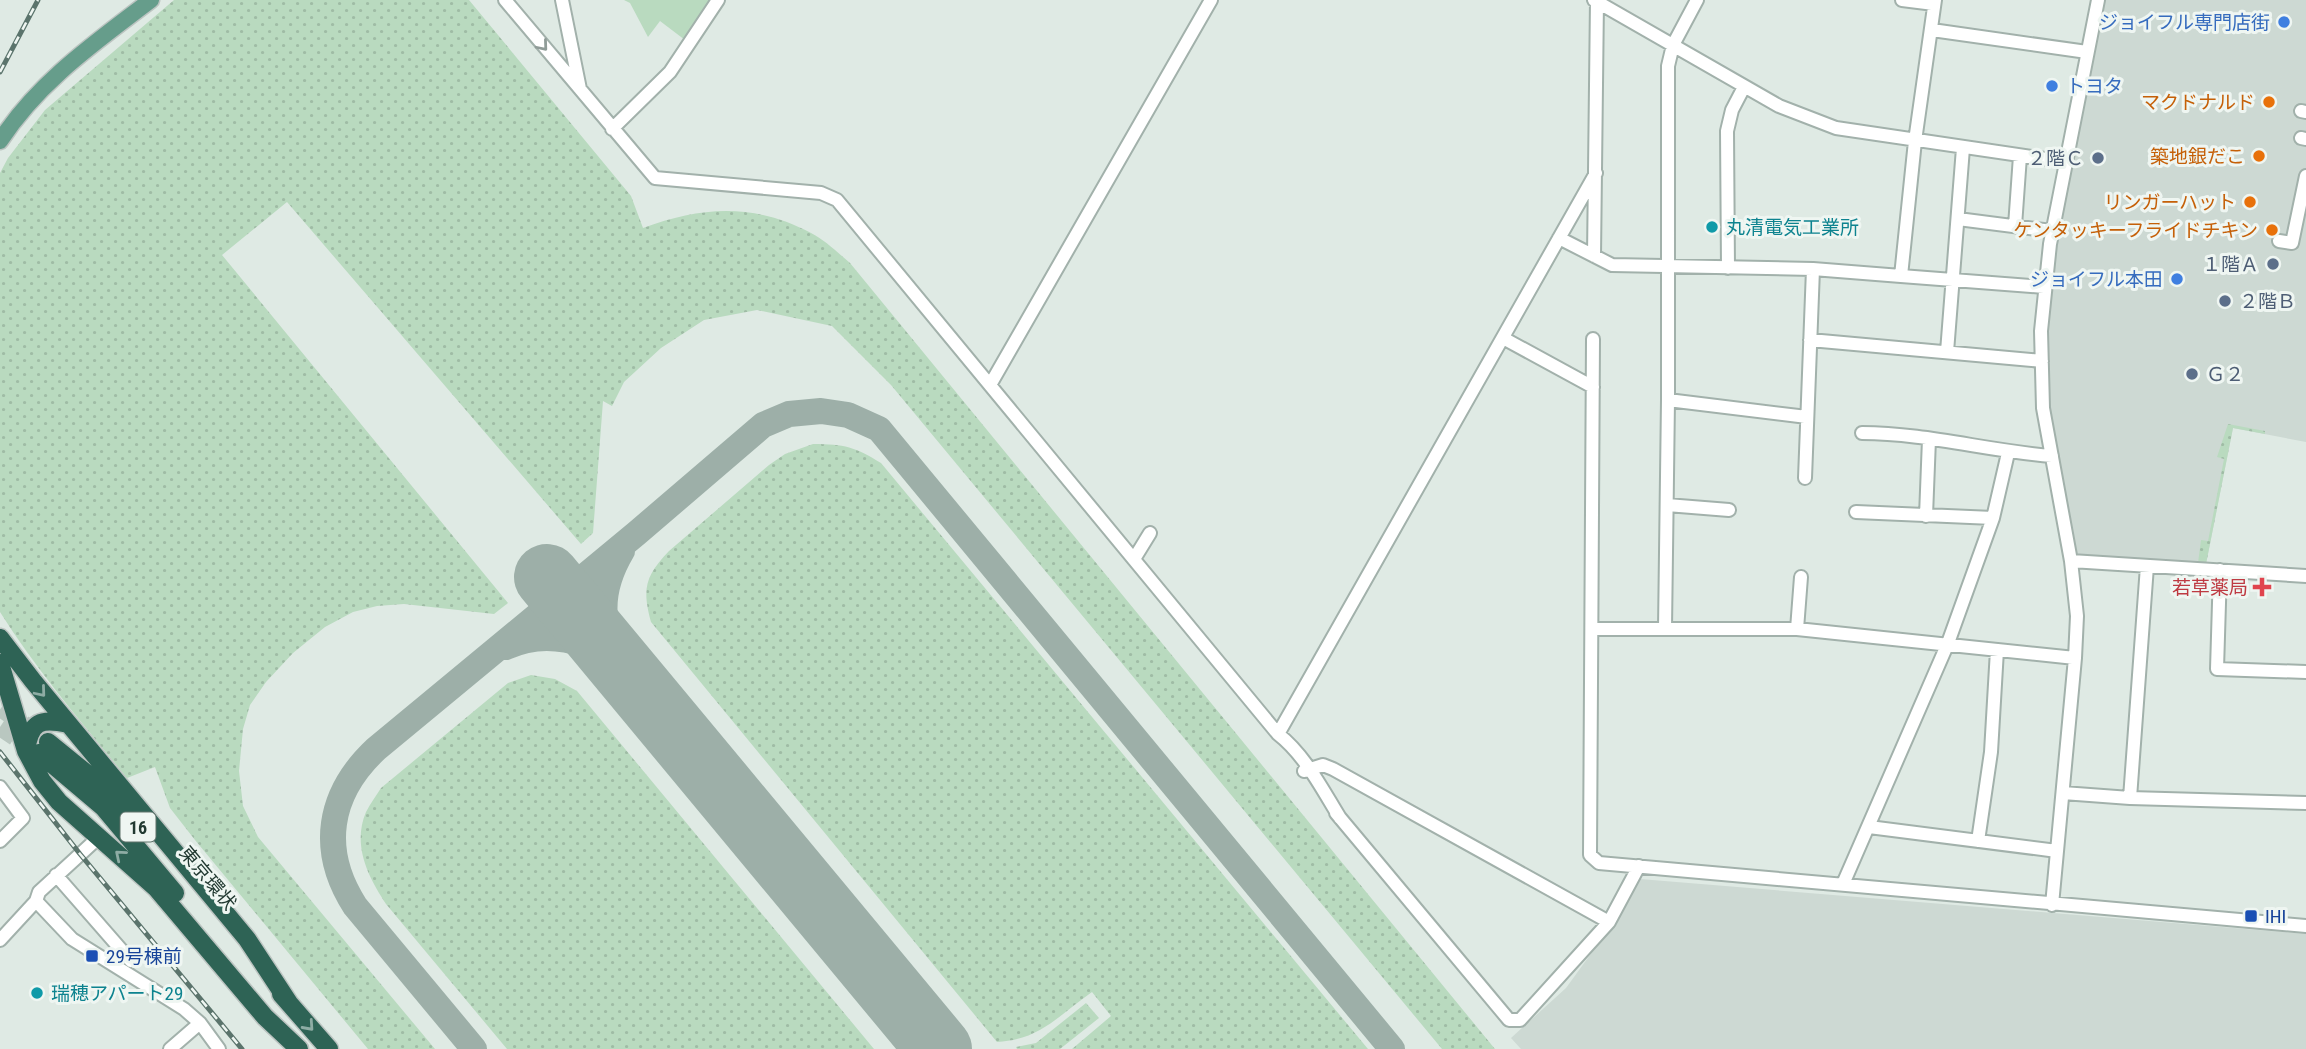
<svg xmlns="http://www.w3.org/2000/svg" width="2306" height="1049" font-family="'Roboto Condensed','Noto Sans JP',sans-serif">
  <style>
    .built { fill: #cdd9d3 }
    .grass { fill: url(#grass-dots) }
    .green { fill: #b9dabf }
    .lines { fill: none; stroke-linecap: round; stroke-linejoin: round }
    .taxiway { stroke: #9dafa8; stroke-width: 26 }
    .runway { stroke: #9dafa8; stroke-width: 66 }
    .highway-tunnel { stroke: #b9c7c0; stroke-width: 18; stroke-dasharray: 18 9; stroke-linecap: butt }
    .minor-casing { stroke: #a2b1ab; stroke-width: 16 }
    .major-casing { stroke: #bcc4c1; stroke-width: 19 }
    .highway-casing { stroke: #bcc4c1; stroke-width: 21 }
    .minor { stroke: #fff; stroke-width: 12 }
    .major { stroke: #669d8b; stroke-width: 16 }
    .highway { stroke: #2e6355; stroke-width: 18 }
    .rail-casing { stroke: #5b746c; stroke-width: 5 }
    .rail { stroke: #eff6f2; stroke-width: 2.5; stroke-dasharray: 8; stroke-linecap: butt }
    .oneway { stroke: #909c98 }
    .oneway2 { stroke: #8eaca4 }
    .shop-dot { fill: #3f7fe0; stroke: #eff6f2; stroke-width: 2.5 }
    .food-dot { fill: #e8710a; stroke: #eff6f2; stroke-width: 2.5 }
    .service-dot { fill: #5c6f8a; stroke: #eff6f2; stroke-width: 2.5 }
    .culture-dot { fill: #0f9aa8; stroke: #eff6f2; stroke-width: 2.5 }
    .health-dot { fill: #e0444e; stroke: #eff6f2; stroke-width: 2.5 }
    .transit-dot { fill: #1a4fb4; stroke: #eff6f2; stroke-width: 2.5 }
    .labels { text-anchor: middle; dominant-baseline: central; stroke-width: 6; stroke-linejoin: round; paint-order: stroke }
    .shield { fill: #eff6f2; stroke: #5f726b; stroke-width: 2 }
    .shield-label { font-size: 18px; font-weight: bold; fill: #213931 }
    .shop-label { font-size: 19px; fill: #366cbe; stroke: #eff6f2; text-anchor: end }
    .food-label { font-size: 19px; fill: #c56008; stroke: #eff6f2; text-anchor: end }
    .service-label { font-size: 19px; fill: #4e5e75; stroke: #eff6f2; text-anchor: end }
    .culture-label { font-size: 19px; fill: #0d838f; stroke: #eff6f2; text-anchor: start }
    .health-label { font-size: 19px; fill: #be3a42; stroke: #eff6f2; text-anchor: end }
    .street-label { font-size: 19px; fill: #213931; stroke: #eff6f2 }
    .transit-label { font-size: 19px; fill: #164399; stroke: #eff6f2; text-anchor: start }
  </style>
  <defs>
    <pattern id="grass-dots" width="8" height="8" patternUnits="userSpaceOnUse" patternTransform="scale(1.75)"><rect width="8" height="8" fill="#b9dabf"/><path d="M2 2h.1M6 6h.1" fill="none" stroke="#9fbca5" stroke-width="1.8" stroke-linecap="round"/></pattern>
  </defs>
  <rect width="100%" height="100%" fill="#dfeae4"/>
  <path class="built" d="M2103,0H2306V442L2233,428L2206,564L2081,557L2074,552L2048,409L2046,337L2048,288Z
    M1640,879L2306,934V1049H1521L1511,1038L1566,988L1614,922Z"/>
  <path class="grass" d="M174,0H469L631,196L643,228C702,206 754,203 811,233C825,240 838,253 850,263L1495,1049H1442L891,385L832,326L757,310L704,320L661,348L624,382L612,406L603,401L593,533L581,544L287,202L222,255L508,603L494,614L404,604L377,606L353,612L325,627L293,653L266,682L250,705L243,729L239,771L243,806L258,837L435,1049H368L195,840L170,808L155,767L127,778C83,724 37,671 0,612V173L8,158L45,110Z
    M2228,424L2265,431V434L2233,428L2206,564L2198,563L2201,540L2208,541L2224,459L2217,457Z
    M813,444C845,444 855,447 881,463L1368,1049H1072L1111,1016L1092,992C1059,1015 1040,1040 997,1042L651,622C642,589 645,576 669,551L769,465L785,454Z
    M531,675L555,679L577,691L874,1049H507L386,904C368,877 352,845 366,812C370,804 376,796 381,788L508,683Z
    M1086,1003L1099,1018L1060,1049H1017L1016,1047L1036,1043Z"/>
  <path class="green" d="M624,0H711L685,40L660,21L648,37L630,3Z"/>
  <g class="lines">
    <path class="taxiway" d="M622,551C596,595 600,631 627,673
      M506,647C545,629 589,639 620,667
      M474,1049L355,906C319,850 328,794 376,749L637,533L763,425L789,414L821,411L848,415L879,429L1392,1049"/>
    <path class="runway" d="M547,577L939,1049"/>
    <path class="highway-tunnel" d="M1,708L48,742
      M0,727L30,747"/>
    <defs>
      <path id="minor" d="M505,0L655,178L821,193L837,200L1278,734C1305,755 1322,789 1340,818
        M562,0L580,89
        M1594,0L1779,106L1836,128L2066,162
        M1902,0L1934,4
        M1935,0L1915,141L1901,276L2044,287
        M1932,30L2087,52
        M2301,111L2306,112
        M612,129L670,72L718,0
        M2301,138L2306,139
        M1958,219L2052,231
        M2015,226L2020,156
        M1559,238L1612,265L1813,269L1901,276
        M2279,241L2292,243L2306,176
        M1594,256L1597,0
        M1728,268L1727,131L1732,110L1744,87
        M1503,338L1593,387
        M1593,339L1590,855L1599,863L2306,926
        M1810,340L2042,361
        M1947,352L1963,148
        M990,385L1211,0
        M1668,400L1807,417
        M1862,433C1925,433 1988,451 2052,456
        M1805,478L1813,269
        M1667,505L1729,510
        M1856,512L1993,518
        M1926,516L1929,439
        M1134,559L1150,533
        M2071,561L2306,576
        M2220,570L2217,669L2306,672
        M1593,629H1797L2075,658
        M1665,629L1668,400V66L1673,45L1697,0
        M1797,629L1801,577
        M1278,734L1596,173
        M1304,771L1323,765L1333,769L1609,922
        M0,787L23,818L0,841
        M2063,793L2130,798L2306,803
        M2130,798L2147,566
        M1336,813L1509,1020H1520L1609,922L1639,866
        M1869,827L2057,851
        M1978,841L1991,752L1997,650
        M56,875L131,961
        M1843,884L1948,643L1993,518L2008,453
        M36,901L72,939L184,1009L200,1023L219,1049
        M2052,905L2075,658L2077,616L2071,561L2043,408L2041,331L2050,244L2098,0
        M0,940L36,901L39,892L99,837
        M170,1049L200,1023"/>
      <path id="major" d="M0,141C38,82 96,42 151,0"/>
      <path id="highway" d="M0,638L33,681L247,939L289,1003
        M0,663L26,751L42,781L59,802L156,888L265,1017L299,1049
        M48,742L101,785L135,824
        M26,751C30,721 41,718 68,724
        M39,753L103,807L175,893
        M281,994L329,1049"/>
    </defs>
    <use href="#minor" class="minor-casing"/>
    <use href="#major" class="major-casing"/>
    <use href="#highway" class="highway-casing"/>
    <use href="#minor" class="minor"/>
    <use href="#major" class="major"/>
    <use href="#highway" class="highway"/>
    <defs>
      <path id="rail" d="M0,72L38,0
        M0,752L80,854L242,1049"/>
    </defs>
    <use href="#rail" class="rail-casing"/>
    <use href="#rail" class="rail"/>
  </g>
  <defs><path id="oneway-chevron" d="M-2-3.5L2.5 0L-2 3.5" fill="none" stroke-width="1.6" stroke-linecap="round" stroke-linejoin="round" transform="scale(1.75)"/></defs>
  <use class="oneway" href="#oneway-chevron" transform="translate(543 46) rotate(50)"/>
  <g class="oneway2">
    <use href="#oneway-chevron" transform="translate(41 692) rotate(50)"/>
    <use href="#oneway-chevron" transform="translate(120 855) rotate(-140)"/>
    <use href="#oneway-chevron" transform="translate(309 1026) rotate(48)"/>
  </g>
  <g class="shop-dot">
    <circle cx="2284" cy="22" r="7"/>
    <circle cx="2052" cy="86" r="7"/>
    <circle cx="2177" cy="279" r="7"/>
  </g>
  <g class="food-dot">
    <circle cx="2269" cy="102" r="7"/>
    <circle cx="2259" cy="156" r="7"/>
    <circle cx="2250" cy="202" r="7"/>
    <circle cx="2272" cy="230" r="7"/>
  </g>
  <g class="service-dot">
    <circle cx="2098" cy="158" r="7"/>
    <circle cx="2273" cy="264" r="7"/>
    <circle cx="2225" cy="301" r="7"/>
    <circle cx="2192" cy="374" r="7"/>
  </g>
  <g class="culture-dot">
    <circle cx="1712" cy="227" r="7"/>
    <circle cx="37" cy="993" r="7"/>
  </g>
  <path class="health-dot" d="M2258.5 576.5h7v7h7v7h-7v7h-7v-7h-7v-7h7z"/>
  <g class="transit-dot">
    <rect x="2244" y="909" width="14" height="14" rx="3.5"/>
    <rect x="85" y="949" width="14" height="14" rx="3.5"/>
  </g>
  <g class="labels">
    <rect class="shield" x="120.5" y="812.5" width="35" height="29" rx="5"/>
    <g class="shield-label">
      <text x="138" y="827">16</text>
    </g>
    <g class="shop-label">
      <text x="2270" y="22">ジョイフル専門店街</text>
      <text x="2066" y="86" text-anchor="start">トヨタ</text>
      <text x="2163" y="279">ジョイフル本田</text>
    </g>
    <g class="food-label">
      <text x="2255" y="102">マクドナルド</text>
      <text x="2245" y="156">築地銀だこ</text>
      <text x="2236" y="202">リンガーハット</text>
      <text x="2258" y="230">ケンタッキーフライドチキン</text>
    </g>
    <g class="service-label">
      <text x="2084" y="158">２階Ｃ</text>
      <text x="2259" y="264">１階Ａ</text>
      <text x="2239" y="301" text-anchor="start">２階Ｂ</text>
      <text x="2206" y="374" text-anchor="start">Ｇ２</text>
    </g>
    <g class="culture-label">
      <text x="1726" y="227">丸清電気工業所</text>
      <text x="51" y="993">瑞穂アパート29</text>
    </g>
    <g class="health-label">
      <text x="2248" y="587">若草薬局</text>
    </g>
    <g class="street-label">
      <text transform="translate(208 878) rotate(50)">東京環状</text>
    </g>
    <g class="transit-label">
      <text x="2265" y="916">IHI</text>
      <text x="106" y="956">29号棟前</text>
    </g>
  </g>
</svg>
